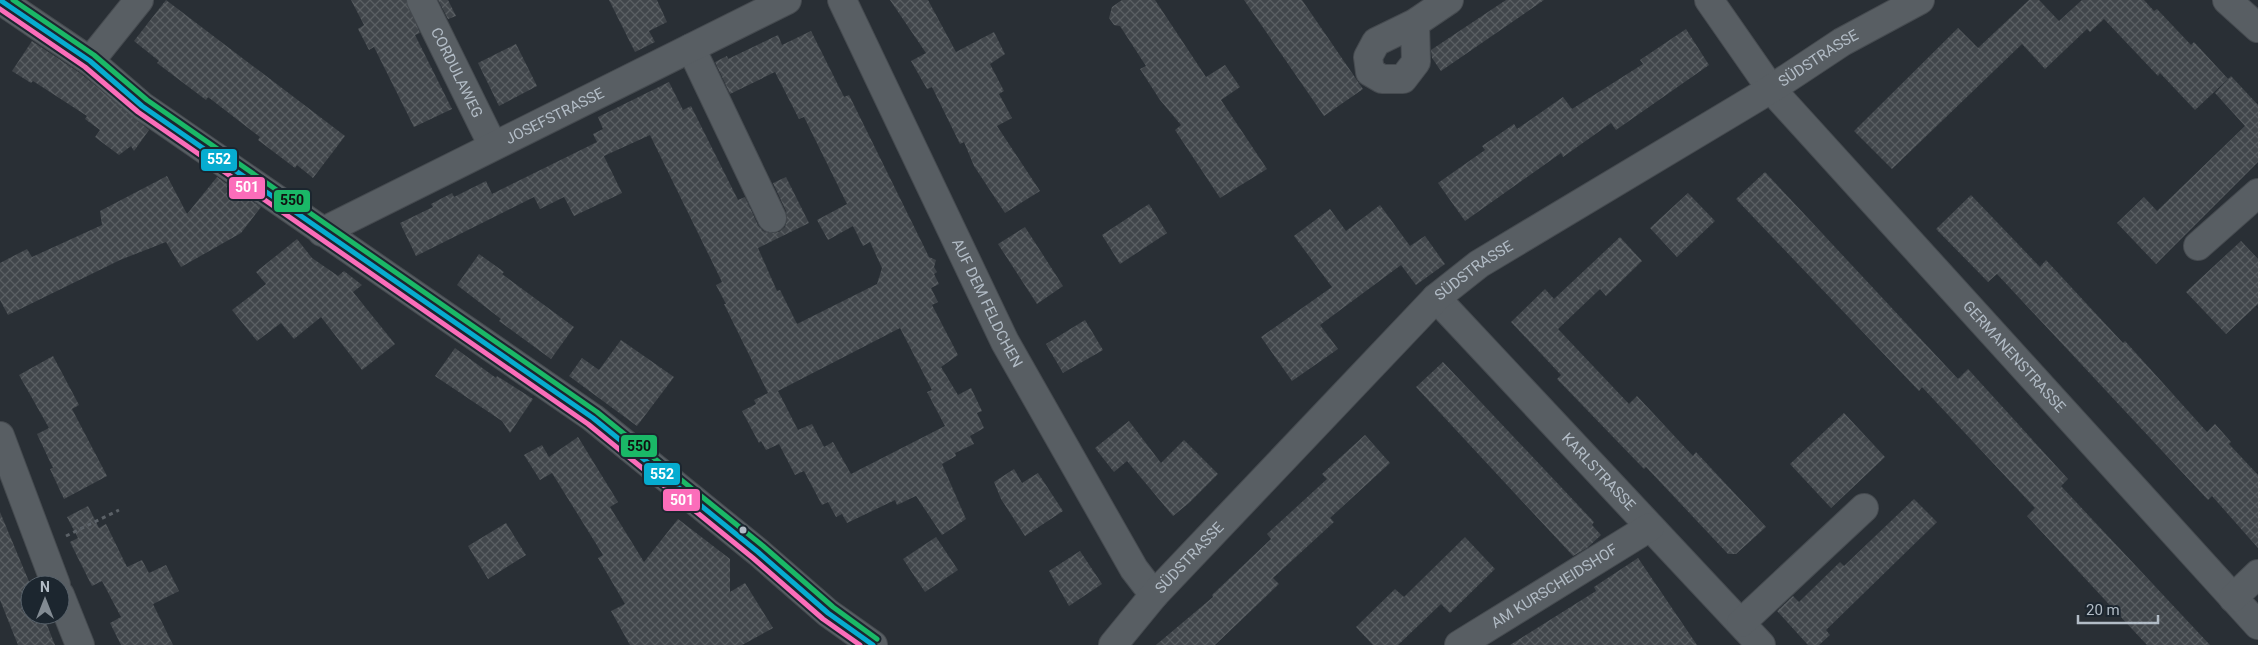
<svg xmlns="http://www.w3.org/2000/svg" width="2258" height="645" font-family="Roboto,sans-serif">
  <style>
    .building { fill: url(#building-cross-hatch); fill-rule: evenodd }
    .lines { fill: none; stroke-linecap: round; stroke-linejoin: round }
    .minor-casing { stroke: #464b50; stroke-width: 30 }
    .path { stroke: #5b6167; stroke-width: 3; stroke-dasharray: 4 4; stroke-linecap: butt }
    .minor { stroke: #585e63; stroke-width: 28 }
    .bus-1-casing { stroke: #1c262f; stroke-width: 9 }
    .bus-2-casing { stroke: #1c262f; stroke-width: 9 }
    .bus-3-casing { stroke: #1c262f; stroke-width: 9 }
    .bus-1 { stroke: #06acd0; stroke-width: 5 }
    .bus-2 { stroke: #fb6dba; stroke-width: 5 }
    .bus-3 { stroke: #1ab867; stroke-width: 5 }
    .bus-dot { fill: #b2bcc6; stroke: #1c262f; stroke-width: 2 }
    .labels { text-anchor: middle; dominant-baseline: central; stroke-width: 4.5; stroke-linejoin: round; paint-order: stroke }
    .street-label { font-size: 15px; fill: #b2bcc6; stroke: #1c262f }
    .line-badge { stroke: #1c262f; stroke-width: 2 }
    .badge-label { font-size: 14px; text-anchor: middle; font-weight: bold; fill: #fff }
    .pale-badge-label { font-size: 14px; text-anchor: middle; font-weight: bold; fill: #111 }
  </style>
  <defs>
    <pattern id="building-cross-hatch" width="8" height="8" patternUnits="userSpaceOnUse" patternTransform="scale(1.25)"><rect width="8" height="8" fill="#41464b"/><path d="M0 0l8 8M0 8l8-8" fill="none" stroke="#5a5f63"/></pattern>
  </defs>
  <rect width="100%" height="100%" fill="#292f35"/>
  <path class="building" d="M166,0L345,136L313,178L297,165L295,168L258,140L260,137L208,97L206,100L157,63L159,61L134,41Z
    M351,0H406L420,33L415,35L452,109L414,127L374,47L369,50L358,29L364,25Z
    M438,0H448L456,16L448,19Z
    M609,0H657L667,22L649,31L655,42L635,52Z
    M890,0H928L956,52L994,32L1005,54L990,64L1004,91L999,94L1012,118L997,126L1040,191L1005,213L974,166L964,142L960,144L932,87L927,89L911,61L926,53Z
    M1122,0H1155L1206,77L1225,65L1240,87L1221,100L1267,169L1220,198L1175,130L1181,125L1160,100L1140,69L1146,66L1120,26L1114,25L1109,18L1112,7Z
    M1244,0H1302L1363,89L1324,116Z
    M1506,0H1544L1441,71L1432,58L1431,50Z
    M2029,0H2039L2059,21L2082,0H2144L2154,11L2157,9L2191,45L2194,42L2228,79L2195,110L2160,73L2158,76L2104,19L2090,32L2087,29L2045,69L2022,44L1892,169L1854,131L1958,28L1978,48Z
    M1686,29L1709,65L1616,130L1611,123L1563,157L1561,153L1465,221L1438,183L1485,150L1482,146L1514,124L1517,129L1563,97L1572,109L1643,64L1640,60Z
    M811,31L844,97L849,95L929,257L936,260L934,267L937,272L934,274L939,284L931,288L938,302L932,305L958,355L941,367L958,395L971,388L982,411L977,413L984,428L970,436L974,444L955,453L956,456L942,464L966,519L942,535L916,496L897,505L895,500L847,523L842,514L836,517L828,502L822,505L804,471L795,475L779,444L766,450L761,441L759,443L742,411L756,404L754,400L768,393L724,304H726L716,285L722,282L650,135L604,156L593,134L603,129L598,117L669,82L683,110L691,106L738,200L745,197L758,225L763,231L770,233L779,232L785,227L787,220L786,211L773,183L786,177L809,223L758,248L777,291L780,290L797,324L877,284L882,268L870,242L863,246L853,226L828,240L817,220L847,204L804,117L799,119L775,72L730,94L715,62L727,56L728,59L778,35L782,45ZM900,328L932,390L927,392L945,426L851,474L833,442L824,447L812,424L798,430L778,391Z
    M32,41L80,73L149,130L134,151L131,146L119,155L95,137L100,130L85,119L87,116L33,81L31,83L12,71Z
    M516,44L537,86L499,106L478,63Z
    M2231,76L2258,105V162L2156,264L2117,223L2144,197L2157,211L2245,126L2215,93Z
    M597,142L622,193L574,216L564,197L540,209L534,197L416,256L400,223L433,207L431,204L452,193L454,197L486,181L492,194Z
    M1765,172L1958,379L1968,369L2068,479L2061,486L2210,645H2147L2119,615L2027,516L2035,508L1922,387L1919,391L1736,199Z
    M167,176L187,214L217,177L261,207L241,233L181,267L166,242L120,260L8,315L0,300V263L27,249L32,257L102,225L100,211Z
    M1688,193L1715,221L1677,257L1650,228Z
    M1971,195L2040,267L2046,260L2123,343L2125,341L2207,432L2215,424L2231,442L2229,444L2258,475V548L2212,496L2208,500L1997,274L1988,282L1936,229Z
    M1149,204L1167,233L1120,264L1102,235Z
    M1380,205L1410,246L1425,236L1445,264L1416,285L1401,265L1320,325L1338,349L1292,381L1261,337L1332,287L1294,236L1330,209L1346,231Z
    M1025,227L1063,286L1037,304L998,244Z
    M1620,237L1642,261L1606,296L1600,289L1558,329L1629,404L1637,396L1693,456L1696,452L1766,527L1736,554H1728L1646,467L1644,469L1585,408L1557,379L1561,375L1511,322L1545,289L1554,299Z
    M297,239L312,258L338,276L344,271L362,285L353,292L395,344L362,370L321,317L294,339L281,323L257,341L232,310L266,284L256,272Z
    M2241,241L2258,259V304L2226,334L2186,292Z
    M479,254L504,272L502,274L574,327L551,359L499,321L501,319L457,285Z
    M1085,320L1103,350L1063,373L1046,344Z
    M621,340L674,377L637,426L569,376L582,358L599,370Z
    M455,348L496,378L497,376L533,399L510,433L502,421L435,376Z
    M53,356L79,405L72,409L107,476L64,499L50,469L53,468L37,434L49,428L19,375Z
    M1443,362L1594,522L1592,525L1601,535L1587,548L1573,556L1416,387Z
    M1844,413L1885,457L1831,508L1790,464Z
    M1129,421L1161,463L1184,440L1218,474L1189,503L1173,516L1127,461L1114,472L1095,448Z
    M1365,435L1390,463L1330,518L1334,522L1273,578L1279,584L1215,645H1156L1213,597L1212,595L1271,539L1267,534L1327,479L1322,474Z
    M578,437L618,502L610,507L644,562L678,519L730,559V592L745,583L773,628L742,645H630L611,611L625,604L598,558L603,555L552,473L540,480L524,455L542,445L549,457Z
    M1014,469L1022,483L1038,473L1063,511L1025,536L1001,499L994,482Z
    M1914,499L1937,522L1826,630L1830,635L1819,645H1808L1777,611L1793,596L1799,602L1840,562L1844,566Z
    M88,506L99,528L106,524L127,567L142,560L149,573L166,565L179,591L153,604L173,645H121L110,623L121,617L102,581L92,586L70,542L78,538L67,517Z
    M0,512L30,584V615H43L55,645H18L0,600Z
    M506,523L526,555L488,579L468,546Z
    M936,537L958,570L925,592L903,559Z
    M1465,537L1495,569L1450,613L1441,604L1398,645H1373L1356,627L1395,589L1404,597Z
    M1080,551L1102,584L1069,606L1049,571Z
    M1638,558L1697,645H1510L1596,591L1594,587Z"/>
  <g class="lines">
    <defs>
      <g id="minor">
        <path d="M0,0L90,61L142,106L593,418L758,552L828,613L873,645"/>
        <path id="s1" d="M421,0L493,146"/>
        <path id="s2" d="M842,0L1005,342L1134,569L1154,595"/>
        <path id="s3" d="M1709,0L1771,89L2258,625"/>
        <path d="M2227,0L2258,28"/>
        <path d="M1415,23L1416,62L1403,79H1382L1370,72L1368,57L1376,42L1415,23L1449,0"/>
        <path d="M691,48L772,218"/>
        <path d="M90,61L139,0"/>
        <path id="s4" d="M322,232L787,0"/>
        <path d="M2198,246L2258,193"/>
        <path id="s5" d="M1436,298L1761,645"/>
        <path d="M0,436L56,585"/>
        <path d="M60,595L80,645"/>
        <path d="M2233,598L2258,574"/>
        <path d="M1741,623L1864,508"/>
        <path id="s6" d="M1113,645L1154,595L1436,298L1479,264L1771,89L1842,42L1920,0"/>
        <path id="s7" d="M1459,645L1650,527"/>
      </g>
    </defs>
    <use href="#minor" class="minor-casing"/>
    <path class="path" d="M66,536L119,510"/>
    <use href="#minor" class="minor"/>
    <defs>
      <path id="bus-1" d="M0,0L90,61L142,106L593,418L758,552L828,613L873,645"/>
      <path id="bus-2" d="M0,9L85,67L138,112L588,424L753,558L823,619L860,645"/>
      <path id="bus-3" d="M13,0L94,55L147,100L597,412L763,546L833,607L877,639"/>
    </defs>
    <use href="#bus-1" class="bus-1-casing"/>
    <use href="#bus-2" class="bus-2-casing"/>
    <use href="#bus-3" class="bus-3-casing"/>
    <use href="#bus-1" class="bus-1"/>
    <use href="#bus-2" class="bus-2"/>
    <use href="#bus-3" class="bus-3"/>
  </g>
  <circle class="bus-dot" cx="743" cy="530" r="4.5"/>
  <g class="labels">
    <g class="street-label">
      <text stroke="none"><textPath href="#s6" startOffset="926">SÜDSTRASSE</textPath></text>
      <text stroke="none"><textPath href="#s1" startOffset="81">CORDULAWEG</textPath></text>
      <text stroke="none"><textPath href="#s4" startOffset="260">JOSEFSTRASSE</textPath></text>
      <text stroke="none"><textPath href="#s6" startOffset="521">SÜDSTRASSE</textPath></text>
      <text stroke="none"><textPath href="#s2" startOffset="336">AUF DEM FELDCHEN</textPath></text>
      <text stroke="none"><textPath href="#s3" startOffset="470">GERMANENSTRASSE</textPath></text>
      <text stroke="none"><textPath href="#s5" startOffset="238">KARLSTRASSE</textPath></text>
      <text stroke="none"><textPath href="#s6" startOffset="116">SÜDSTRASSE</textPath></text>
      <text stroke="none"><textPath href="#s7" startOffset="112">AM KURSCHEIDSHOF</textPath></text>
    </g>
  </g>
  <g class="line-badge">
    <rect x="200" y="148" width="38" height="24" rx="5" fill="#06acd0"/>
    <rect x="228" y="176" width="38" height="24" rx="5" fill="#fb6dba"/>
    <rect x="273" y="189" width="38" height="24" rx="5" fill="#1ab867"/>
    <rect x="620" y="434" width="38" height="24" rx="5" fill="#1ab867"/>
    <rect x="643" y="462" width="38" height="24" rx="5" fill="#06acd0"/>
    <rect x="662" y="488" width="39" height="24" rx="5" fill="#fb6dba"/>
  </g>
  <g class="badge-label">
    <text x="219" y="164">552</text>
    <text x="247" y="192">501</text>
    <text x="662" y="479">552</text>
    <text x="682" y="505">501</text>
  </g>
  <g class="pale-badge-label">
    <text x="292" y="205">550</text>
    <text x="639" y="451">550</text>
  </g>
  <g transform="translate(45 600)"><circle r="24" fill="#1c262f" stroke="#58626b"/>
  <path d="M0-4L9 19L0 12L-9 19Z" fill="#828b93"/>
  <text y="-8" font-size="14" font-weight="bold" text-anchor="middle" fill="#b2bcc6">N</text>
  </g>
  <path d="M2078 615v8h80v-8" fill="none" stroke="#b2bcc6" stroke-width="2.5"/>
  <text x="2086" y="615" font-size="15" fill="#b2bcc6" stroke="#1c262f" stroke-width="4" paint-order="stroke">20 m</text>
</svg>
